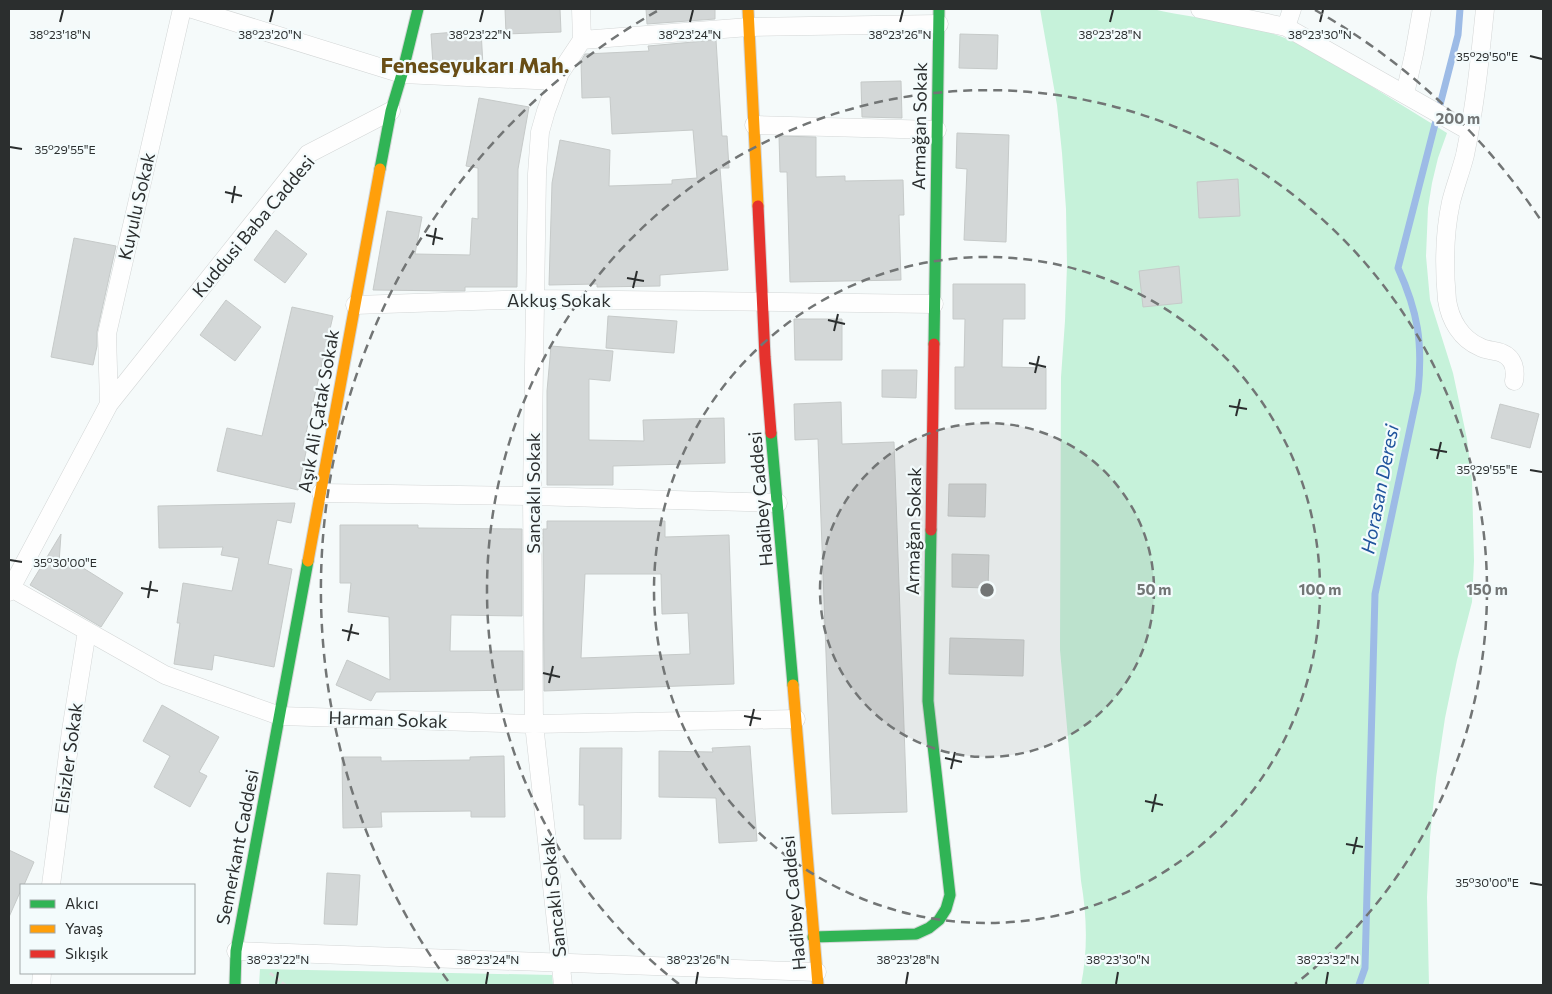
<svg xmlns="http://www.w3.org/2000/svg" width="1552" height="994" font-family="Commissioner,sans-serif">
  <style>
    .green { fill: #c6f2da }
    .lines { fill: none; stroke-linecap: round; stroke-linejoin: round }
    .stream { stroke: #9dbbe6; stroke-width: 7 }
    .building { fill: #d3d7d7; stroke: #c6cac9; fill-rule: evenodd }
    .street-casing { stroke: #d3d6d6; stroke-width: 19 }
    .fast-casing { stroke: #d3d6d6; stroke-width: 13 }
    .slow-casing { stroke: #d3d6d6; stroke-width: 13 }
    .jam-casing { stroke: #d3d6d6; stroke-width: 13 }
    .path { stroke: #e0e0e0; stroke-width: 3; stroke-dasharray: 5 2.5; stroke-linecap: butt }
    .street { stroke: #fefefe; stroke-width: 18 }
    .fast { stroke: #30b455; stroke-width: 11 }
    .slow { stroke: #ff9f0a; stroke-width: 11 }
    .jam { stroke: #e5322d; stroke-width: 11 }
    .ticks { fill: none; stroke: #2b2e2e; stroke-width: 2 }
    .ring { fill: none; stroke: #727575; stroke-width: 2.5; stroke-dasharray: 9 6 }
    .labels { text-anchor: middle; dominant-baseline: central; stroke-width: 4.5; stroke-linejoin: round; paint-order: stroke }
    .street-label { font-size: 18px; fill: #2b2e2e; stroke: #f3fbfc }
    .water-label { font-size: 19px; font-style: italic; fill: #20549d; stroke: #f3fbfc }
    .district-label { font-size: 22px; font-weight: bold; fill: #684d15; stroke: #f3fbfc }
    .ticks-label { font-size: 12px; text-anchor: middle; fill: #2b2e2e; stroke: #f3fbfc; stroke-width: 4.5; stroke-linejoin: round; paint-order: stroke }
    .centre { fill: #727575; stroke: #f3fbfc; stroke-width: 2.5 }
    .ring-label { font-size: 15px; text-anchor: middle; font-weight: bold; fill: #727575; stroke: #f3fbfc; stroke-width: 4.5; stroke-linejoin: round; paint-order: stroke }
  </style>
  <rect width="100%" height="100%" fill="#f5fafa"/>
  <path class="green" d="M1040,9H1153C1181,16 1209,18 1237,24C1263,29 1287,38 1311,49L1447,133L1438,158L1432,183L1428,208L1426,256L1430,300L1453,373L1467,439L1472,480L1474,561L1472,602L1457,660L1445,718L1436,778L1430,837L1427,897L1429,985H1081C1088,950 1087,916 1081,881L1060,650L1061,377L1065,321L1067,265L1066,209L1062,153L1057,105Z
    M260,969L552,975L553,985H259Z"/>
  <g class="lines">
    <path class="stream" d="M1359,985L1365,968L1375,594L1418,391C1423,343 1418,312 1398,268L1458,35L1460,9"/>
  </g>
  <path class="building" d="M505,9H560L561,32L506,34Z
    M646,9H715V19L647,24Z
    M481,30L483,66L433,65L431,34Z
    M960,34L998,35L997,69L959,68Z
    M716,40L722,136H727L729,168H720L728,270L660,275V286L597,287V284L549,285L552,183L560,140L610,150L609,186L672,184V180L697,178L693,130L612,134L610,97L582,98L581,61L585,54L649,51L648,46Z
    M901,81L902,118L862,117L861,82Z
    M479,98L529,107L518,169L517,287H465V291H454L373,290L387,211L422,217L415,254L470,255L472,218L478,219V168L466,166Z
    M957,133L1009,135L1006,242L964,240L967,169L956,168Z
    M779,136L816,137V177L845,176V181L903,180L904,215H899L901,280L790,282L787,172H780Z
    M1238,179L1240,216L1199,218L1197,182Z
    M276,230L307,254L285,283L254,260Z
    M74,238L116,246L97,332V346L93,365L51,357Z
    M1179,266L1182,303L1143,307L1139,271Z
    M953,284H1025V319H1003L1002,367L1046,368V409H955V367H964L965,319H953Z
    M226,300L261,327L235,361L200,335Z
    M292,307L333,316L303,446L307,447L298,490L217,471L227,428L262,436Z
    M608,316L677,321L674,353L606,348Z
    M794,319H842V360H795Z
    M551,346L613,351L610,381L589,379V440L644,441L643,420L724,418L725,463L613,466V485H547V391Z
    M882,370H917L916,398L882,397Z
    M841,402L842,444L894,442L907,812L832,814L818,439L795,440L794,404Z
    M1500,404L1539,414L1530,448L1491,438Z
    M949,484H986L985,517L948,516Z
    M295,503L291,523L277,520L268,564L292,569L274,667L214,655L212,670L174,664L180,623H177L183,583L232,591L239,558L221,555L223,547L159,548L158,506Z
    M547,521H665V537L729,535L734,684L544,691L543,529H547ZM585,574H661L662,614L688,613L690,654L581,658Z
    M340,525H418V528L522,529V616L451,615L450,651H523V690L376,692L371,701L336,685L347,660L390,680L389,617L348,612L351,583H340Z
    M61,534L59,563L80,566L123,593L101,627L30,585Z
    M952,554L989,555L988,588L952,587Z
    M950,638L1024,640L1023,676L949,674Z
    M162,705L219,737L199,772L207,776L190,807L154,787L170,756L143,741Z
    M750,746L757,841L719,843L716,798L659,797V751L713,752L712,748Z
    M580,748H622L621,839H584V805H579Z
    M504,756L505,817H471V811L381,812L382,827L343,828L342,757H381V761L470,760V757Z
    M9,850L34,862L24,885H21V890L9,917Z
    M327,873L360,875L357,925L324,924Z"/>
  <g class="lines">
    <defs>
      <path id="street" d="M192,9L402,74L557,81
        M1200,9L1286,27L1469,131
        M1485,9C1480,58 1475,107 1465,155C1461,171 1455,186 1451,202C1444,234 1444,268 1447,300C1450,320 1461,339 1480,347C1487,351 1496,350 1502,353C1514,358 1516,370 1514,381
        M1286,27L1292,9
        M582,40L749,27L939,24
        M1405,94L1414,54L1422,9
        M754,125L937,130
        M355,305L535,299L934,304
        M109,404L107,334L182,9
        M321,493L532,496L778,503
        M11,588L165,675L280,716L534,724L796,719
        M9,592L109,404L308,154L391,111
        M51,885L71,731L87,631
        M236,951L817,972
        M41,985L42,973
        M563,985L534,724L532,496L537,174L540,132L546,111L560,73L582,40L581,9"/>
      <path id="fast" d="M380,169L391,111L402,74L418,9
        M934,344L939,9
        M771,433L793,685
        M813,937L916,934L929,928L939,920L946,909L950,895L928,701L931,530
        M235,985L236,951L308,561"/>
      <path id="slow" d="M748,9L758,206
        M308,561L380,169
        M793,685L818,985"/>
      <path id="jam" d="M758,206L765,357L771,433
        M931,530L934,344"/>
    </defs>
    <use href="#street" class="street-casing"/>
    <use href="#fast" class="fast-casing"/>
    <use href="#slow" class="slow-casing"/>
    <use href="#jam" class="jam-casing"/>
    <path class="path" d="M270,973L285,985"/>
    <use href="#street" class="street"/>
    <use href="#fast" class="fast"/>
    <use href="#slow" class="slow"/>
    <use href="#jam" class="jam"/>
  </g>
  <path class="ticks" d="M60,22L63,10M270,22L273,10M480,22L483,10M690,22L693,10M900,22L903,10M1110,22L1113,10M1320,22L1323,10M1530,56L1542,59M10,147L22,149M225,192L242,196M232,203L235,186M426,235L443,239M433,245L436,228M627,278L644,281M633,288L637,271M828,320L845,324M834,331L838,314M1029,363L1046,367M1035,373L1039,356M1229,406L1247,409M1236,416L1240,399M1430,449L1447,452M1437,459L1441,442M1530,470L1542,472M10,560L22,562M141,588L158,591M148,598L151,581M342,630L359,634M348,641L352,624M543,673L560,677M549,683L553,666M744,716L761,719M750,726L754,709M945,758L962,762M951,769L955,752M1145,801L1163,805M1152,812L1156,794M1346,844L1363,847M1353,854L1357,837M1530,883L1542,885M276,984L278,972M486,984L488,972M696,984L698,972M906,984L908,972M1116,984L1118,972M1326,984L1328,972"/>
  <circle cx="987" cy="590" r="167" fill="#727575" fill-opacity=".12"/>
  <g class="ring">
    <circle cx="987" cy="590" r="167"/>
    <circle cx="987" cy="590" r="333"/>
    <path d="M679 984A500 500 0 1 1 1295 984"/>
    <path d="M448 981A666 666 0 0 1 659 10M1315 10A666 666 0 0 1 1542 222"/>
  </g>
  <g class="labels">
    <g class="street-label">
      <text transform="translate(919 126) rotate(-89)">Armağan Sokak</text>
      <text transform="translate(136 206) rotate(-77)">Kuyulu Sokak</text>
      <text transform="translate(253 226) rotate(-50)">Kuddusi Baba Caddesi</text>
      <text x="559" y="300">Akkuş Sokak</text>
      <text transform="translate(318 411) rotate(-80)">Aşık Ali Çatak Sokak</text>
      <text transform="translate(533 493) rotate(-90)">Sancaklı Sokak</text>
      <text transform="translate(760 499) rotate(-95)">Hadibey Caddesi</text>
      <text transform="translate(913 531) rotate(-89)">Armağan Sokak</text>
      <text transform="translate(388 719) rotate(2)">Harman Sokak</text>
      <text transform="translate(68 758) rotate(-82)">Elsizler Sokak</text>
      <text transform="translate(237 847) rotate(-79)">Semerkant Caddesi</text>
      <text transform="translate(553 897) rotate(-96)">Sancaklı Sokak</text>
      <text transform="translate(793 903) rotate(-95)">Hadibey Caddesi</text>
    </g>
    <g class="water-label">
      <text transform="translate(1379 489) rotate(-79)">Horasan Deresi</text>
    </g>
    <g class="district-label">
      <text x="475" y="64">Feneseyukarı Mah.</text>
    </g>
  </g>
  <g class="ticks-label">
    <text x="60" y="39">38°23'18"N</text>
    <text x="270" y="39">38°23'20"N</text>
    <text x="480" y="39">38°23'22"N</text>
    <text x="690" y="39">38°23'24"N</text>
    <text x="900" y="39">38°23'26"N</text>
    <text x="1110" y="39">38°23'28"N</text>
    <text x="1320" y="39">38°23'30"N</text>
    <text x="1487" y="61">35°29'50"E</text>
    <text x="65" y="154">35°29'55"E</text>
    <text x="1487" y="474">35°29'55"E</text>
    <text x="65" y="567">35°30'00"E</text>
    <text x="1487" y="887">35°30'00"E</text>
    <text x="278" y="964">38°23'22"N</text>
    <text x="488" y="964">38°23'24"N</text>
    <text x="698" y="964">38°23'26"N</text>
    <text x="908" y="964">38°23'28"N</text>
    <text x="1118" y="964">38°23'30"N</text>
    <text x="1328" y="964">38°23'32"N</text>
  </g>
  <circle cx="987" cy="590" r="8" class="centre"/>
  <g class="ring-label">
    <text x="1458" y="124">200 m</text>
    <text x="1154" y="595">50 m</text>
    <text x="1320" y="595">100 m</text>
    <text x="1487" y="595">150 m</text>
  </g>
  <rect width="1552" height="994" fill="none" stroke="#2b2e2e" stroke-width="20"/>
  <rect x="20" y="884" width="175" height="90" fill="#f3fbfc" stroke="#a3a9aa"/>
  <rect x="30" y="900" width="25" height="8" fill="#30b455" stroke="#a3a9aa"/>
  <text x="65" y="909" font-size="15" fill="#2b2e2e">Akıcı</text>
  <rect x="30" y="925" width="25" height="8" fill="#ff9f0a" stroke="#a3a9aa"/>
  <text x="65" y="934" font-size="15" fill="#2b2e2e">Yavaş</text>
  <rect x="30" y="950" width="25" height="8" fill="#e5322d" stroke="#a3a9aa"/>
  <text x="65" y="959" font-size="15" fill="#2b2e2e">Sıkışık</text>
</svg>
